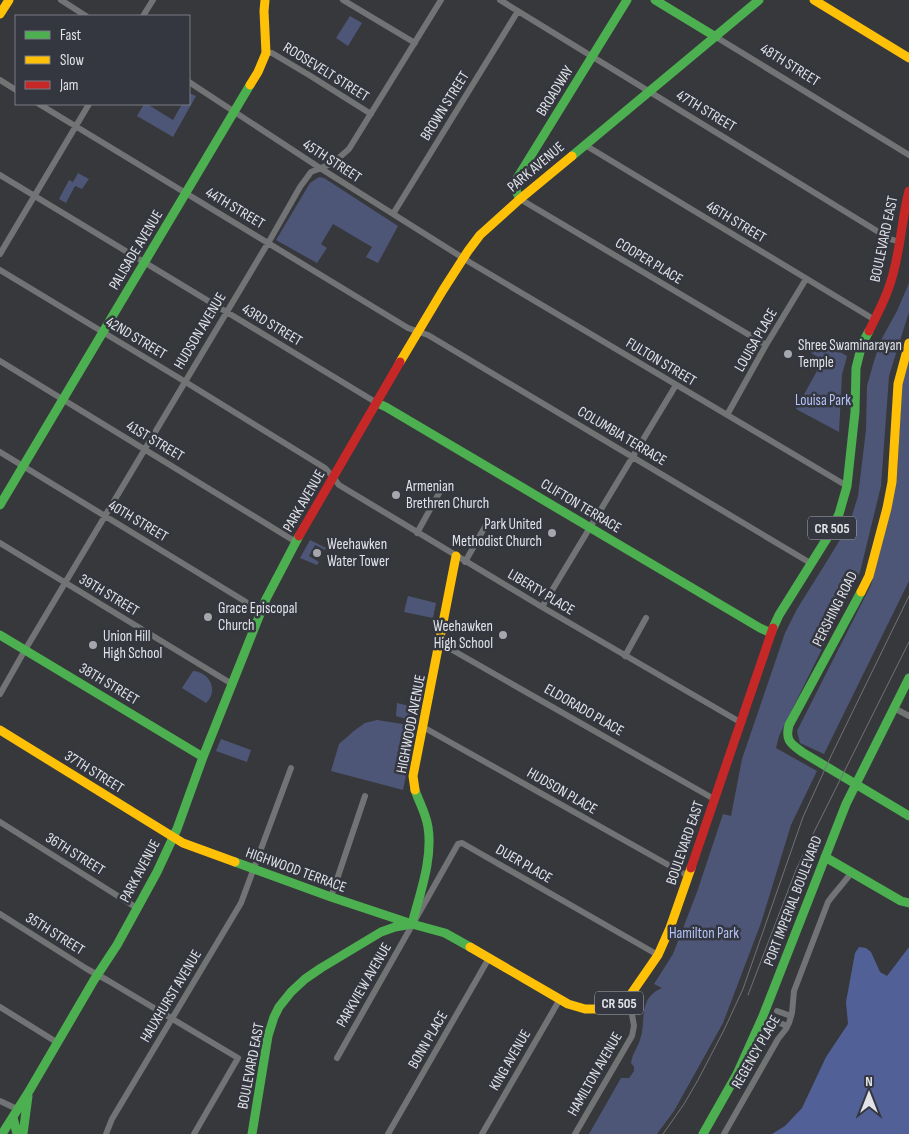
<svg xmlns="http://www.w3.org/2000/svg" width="909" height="1134" font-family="'Sofia Sans Condensed',sans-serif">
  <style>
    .green { fill: #4d5676 }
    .water { fill: #526098 }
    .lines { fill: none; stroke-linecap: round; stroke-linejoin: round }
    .street { stroke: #727374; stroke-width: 6 }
    .fast { stroke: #4caf50; stroke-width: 9 }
    .slow { stroke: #ffc107; stroke-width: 9 }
    .jam { stroke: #c62828; stroke-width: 9 }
    .tram { stroke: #717274; stroke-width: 1 }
    .poi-dot { fill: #a6a7ac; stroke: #34373f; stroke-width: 2 }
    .labels { text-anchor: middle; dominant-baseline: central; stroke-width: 5; stroke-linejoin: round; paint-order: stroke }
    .shield { fill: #34373f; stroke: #adafb5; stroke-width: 1 }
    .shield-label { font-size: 14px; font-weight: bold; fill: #e1e3e8 }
    .street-label { font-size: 15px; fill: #e1e3e8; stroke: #34373f }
    .poi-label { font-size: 15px; fill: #e1e3e8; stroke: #34373f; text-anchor: start }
    .park-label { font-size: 15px; fill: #b3c3f8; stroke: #34373f }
  </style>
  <rect width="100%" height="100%" fill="#37383c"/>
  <path class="green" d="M350,16L362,23L348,46L336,38Z
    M189,93L196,96L173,137L137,116L144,104H147L173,120L182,104H189Z
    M78,173L89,179L82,189L75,186L66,203L59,199L69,180L73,182Z
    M319,177L324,178L398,226L378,263L366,257L372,247L333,224L321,244L327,248L317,263L276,240L310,183Z
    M909,283V312L889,376L881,486L860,572L779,736L776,748L817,771L791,825L761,923L723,1023L674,1111L657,1134H589L621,1078H629L634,1071V1067L631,1063C632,1055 637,1048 640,1040C647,1019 637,999 662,988L654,984L673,954L697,892L723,814L731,816L742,759L785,633L797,609L827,561L849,525L858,496L866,430L867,386L874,361L881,340L897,311Z
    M819,340L847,356L842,375L839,432L796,409L823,360L811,353Z
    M909,357V581L824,754L800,743L797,731L871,585L884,535L897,476L902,385Z
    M310,540L326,548L325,550L315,545L309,556L319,562L317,565L300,558Z
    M408,596L436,603L433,618L404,612Z
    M193,671C210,672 219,691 206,703L182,688Z
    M397,703L413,707L410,720L396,716Z
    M377,720L416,726L403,790L331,771L339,744L355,730L365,723Z
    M221,739L251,750L247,762L216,751Z"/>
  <path class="water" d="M859,947L866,948L871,952L880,972L887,976L909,947V1134H772L785,1126L802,1108L826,1057L848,1024L846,1002L855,953Z"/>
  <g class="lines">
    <path class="street" d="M61,0L86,16
      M343,0L415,43
      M500,0L890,239L900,242
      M143,16L153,0
      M716,37L909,155
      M266,53H272L309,75L371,114
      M0,80L16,90
      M189,82L320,168L471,263L847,486
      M39,104L408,328L428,335L812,564
      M585,145L875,320
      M0,175L377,403
      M520,199L766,345
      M393,214L518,11
      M0,254L89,104
      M0,270L179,378L325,468L333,477L339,485L542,607L740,722
      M0,361L296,542
      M727,415L766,345L806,279
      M0,452L246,602L260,615
      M417,533L443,486
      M0,543L232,684
      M465,562L486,525
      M542,607L676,385
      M440,643L714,799
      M625,656L646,618
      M0,694L25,650L271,238L300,187L311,172L333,163L349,149L441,0
      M894,708L909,716
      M423,727L688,876
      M0,822L137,908
      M331,897L365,796
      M0,914L87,969L107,980L238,1058L194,1134
      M0,1007L58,1043
      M777,1011L791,1016
      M763,1016L787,1026
      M337,1058L458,844L462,843L658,955
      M0,1101L17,1109
      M106,1134L112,1119L241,903L291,768
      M388,1134L489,958
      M482,1134L560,999
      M575,1134L632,1036L634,1026L629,997
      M724,1134L778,1039L786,1029L789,1023L792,1013L794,991L828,902C835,892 844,883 851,873"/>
    <path class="fast" d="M655,0L716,37
      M572,156L759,0
      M520,199L516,191V180L627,0
      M377,403L386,407L760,628L771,633
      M0,505L250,85
      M861,592L789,725C785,740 790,743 802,752L909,816
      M773,628L779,615L829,535L839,514L847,486L855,412L856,368L862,344L869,331
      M0,635L203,757
      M825,857L901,901L909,903
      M235,862L331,897L412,924C420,893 433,859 428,827C426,814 419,802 415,790
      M13,1117L17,1134
      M2,1134L28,1093L94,980L117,945L157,872L177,829L203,757L266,599L299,536
      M23,1134L28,1096
      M252,1134L268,1036L274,1017L279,1007L291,992L305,979L321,968L381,932L395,927L412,924L445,933L470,947
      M703,1134L737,1074L763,1016L846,804L909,678"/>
    <path class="slow" d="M814,0L909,58
      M0,14L9,0
      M250,85L258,72L266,53L264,11L265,0
      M400,362L443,290L468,251L480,235L520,199L572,156
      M861,592L869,576L887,508L892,482L898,384L909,343
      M0,730L183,843L235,862
      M415,790L413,776L456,556
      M470,947L568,1004L585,1009H602L619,1003L629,997L658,955L670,928L691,868"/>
    <path class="jam" d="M869,331C879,311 889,292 894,270C901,244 902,217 909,191
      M299,536L400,362
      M691,868L773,628"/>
    <path class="tram" d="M748,995L796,870L807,846L909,642
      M663,1134L684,1104L698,1080L724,1030L743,989L803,817L831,756L909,596"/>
  </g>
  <g class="poi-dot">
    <circle cx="788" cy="354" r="5"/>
    <circle cx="396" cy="495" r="5"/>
    <circle cx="552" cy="533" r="5"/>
    <circle cx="317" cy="553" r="5"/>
    <circle cx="208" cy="617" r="5"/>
    <circle cx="503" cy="635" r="5"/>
    <circle cx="93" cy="645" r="5"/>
  </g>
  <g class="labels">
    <g class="shield">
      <rect x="808" y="516.5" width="48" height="23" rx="4"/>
      <rect x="595" y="991.5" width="48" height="23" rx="4"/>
    </g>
    <g class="shield-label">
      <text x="832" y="528">CR 505</text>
      <text x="619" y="1003">CR 505</text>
    </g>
    <g class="street-label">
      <text transform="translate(790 65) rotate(32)">48TH STREET</text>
      <text transform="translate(326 72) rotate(32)">ROOSEVELT STREET</text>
      <text transform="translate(555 91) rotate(-58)">BROADWAY</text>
      <text transform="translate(445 106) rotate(-58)">BROWN STREET</text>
      <text transform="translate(706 111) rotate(31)">47TH STREET</text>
      <text transform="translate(332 161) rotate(33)">45TH STREET</text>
      <text transform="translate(536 167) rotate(-40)">PARK AVENUE</text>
      <text transform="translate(235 208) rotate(31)">44TH STREET</text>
      <text transform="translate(736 222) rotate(31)">46TH STREET</text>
      <text transform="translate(884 239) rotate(-78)">BOULEVARD EAST</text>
      <text transform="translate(136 250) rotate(-59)">PALISADE AVENUE</text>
      <text transform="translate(649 261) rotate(31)">COOPER PLACE</text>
      <text transform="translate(272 325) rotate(31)">43RD STREET</text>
      <text transform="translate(200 331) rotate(-59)">HUDSON AVENUE</text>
      <text transform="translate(136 338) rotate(31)">42ND STREET</text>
      <text transform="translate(756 340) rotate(-60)">LOUISA PLACE</text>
      <text transform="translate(661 362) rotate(31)">FULTON STREET</text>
      <text transform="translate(622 436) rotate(31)">COLUMBIA TERRACE</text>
      <text transform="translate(155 441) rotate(31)">41ST STREET</text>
      <text transform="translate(304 501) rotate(-60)">PARK AVENUE</text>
      <text transform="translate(581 506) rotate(31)">CLIFTON TERRACE</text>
      <text transform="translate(138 521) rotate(31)">40TH STREET</text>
      <text transform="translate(541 592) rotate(31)">LIBERTY PLACE</text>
      <text transform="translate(109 595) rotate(31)">39TH STREET</text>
      <text transform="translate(835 609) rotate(-63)">PERSHING ROAD</text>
      <text transform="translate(109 684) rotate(31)">38TH STREET</text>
      <text transform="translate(584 710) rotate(30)">ELDORADO PLACE</text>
      <text transform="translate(411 724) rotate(-79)">HIGHWOOD AVENUE</text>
      <text transform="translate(94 772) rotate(32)">37TH STREET</text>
      <text transform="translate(562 791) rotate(30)">HUDSON PLACE</text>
      <text transform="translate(685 843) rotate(-71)">BOULEVARD EAST</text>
      <text transform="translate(75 854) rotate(32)">36TH STREET</text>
      <text transform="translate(524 864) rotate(30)">DUER PLACE</text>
      <text transform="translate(296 870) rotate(20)">HIGHWOOD TERRACE</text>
      <text transform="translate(140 871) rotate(-62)">PARK AVENUE</text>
      <text transform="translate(793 901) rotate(-69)">PORT IMPERIAL BOULEVARD</text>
      <text transform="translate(55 934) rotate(32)">35TH STREET</text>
      <text transform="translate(364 985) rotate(-60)">PARKVIEW AVENUE</text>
      <text transform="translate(171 996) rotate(-59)">HAUXHURST AVENUE</text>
      <text transform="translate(428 1040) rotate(-60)">BONN PLACE</text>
      <text transform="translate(756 1052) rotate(-60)">REGENCY PLACE</text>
      <text transform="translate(510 1060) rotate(-60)">KING AVENUE</text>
      <text transform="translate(251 1066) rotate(-79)">BOULEVARD EAST</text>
      <text transform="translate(595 1074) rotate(-60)">HAMILTON AVENUE</text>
    </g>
    <g class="poi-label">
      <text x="798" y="345">Shree Swaminarayan<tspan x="798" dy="17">Temple</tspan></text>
      <text x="406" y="486">Armenian<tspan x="406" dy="17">Brethren Church</tspan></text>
      <text x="542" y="524" text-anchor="end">Park United<tspan x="542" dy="17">Methodist Church</tspan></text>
      <text x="327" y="544">Weehawken<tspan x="327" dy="17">Water Tower</tspan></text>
      <text x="218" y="608">Grace Episcopal<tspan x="218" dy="17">Church</tspan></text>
      <text x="493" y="626" text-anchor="end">Weehawken<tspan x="493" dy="17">High School</tspan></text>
      <text x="103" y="636">Union Hill<tspan x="103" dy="17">High School</tspan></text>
    </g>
    <g class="park-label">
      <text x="823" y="400">Louisa Park</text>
      <text x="704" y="933">Hamilton Park</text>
    </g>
  </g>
  <rect x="15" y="15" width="175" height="90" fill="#34373f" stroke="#797c83"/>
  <rect x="25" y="31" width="25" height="8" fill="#4caf50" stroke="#797c83"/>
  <text x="60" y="40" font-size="15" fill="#e1e3e8">Fast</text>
  <rect x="25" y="56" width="25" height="8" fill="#ffc107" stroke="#797c83"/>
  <text x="60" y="65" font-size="15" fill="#e1e3e8">Slow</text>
  <rect x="25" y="81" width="25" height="8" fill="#c62828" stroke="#797c83"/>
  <text x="60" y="90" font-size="15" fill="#e1e3e8">Jam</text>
  <g transform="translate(869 1094)" stroke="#34373f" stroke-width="4" paint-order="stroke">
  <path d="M0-4L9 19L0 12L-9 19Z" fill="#e1e3e8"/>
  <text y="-8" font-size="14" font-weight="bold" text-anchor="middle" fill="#e1e3e8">N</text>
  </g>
</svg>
